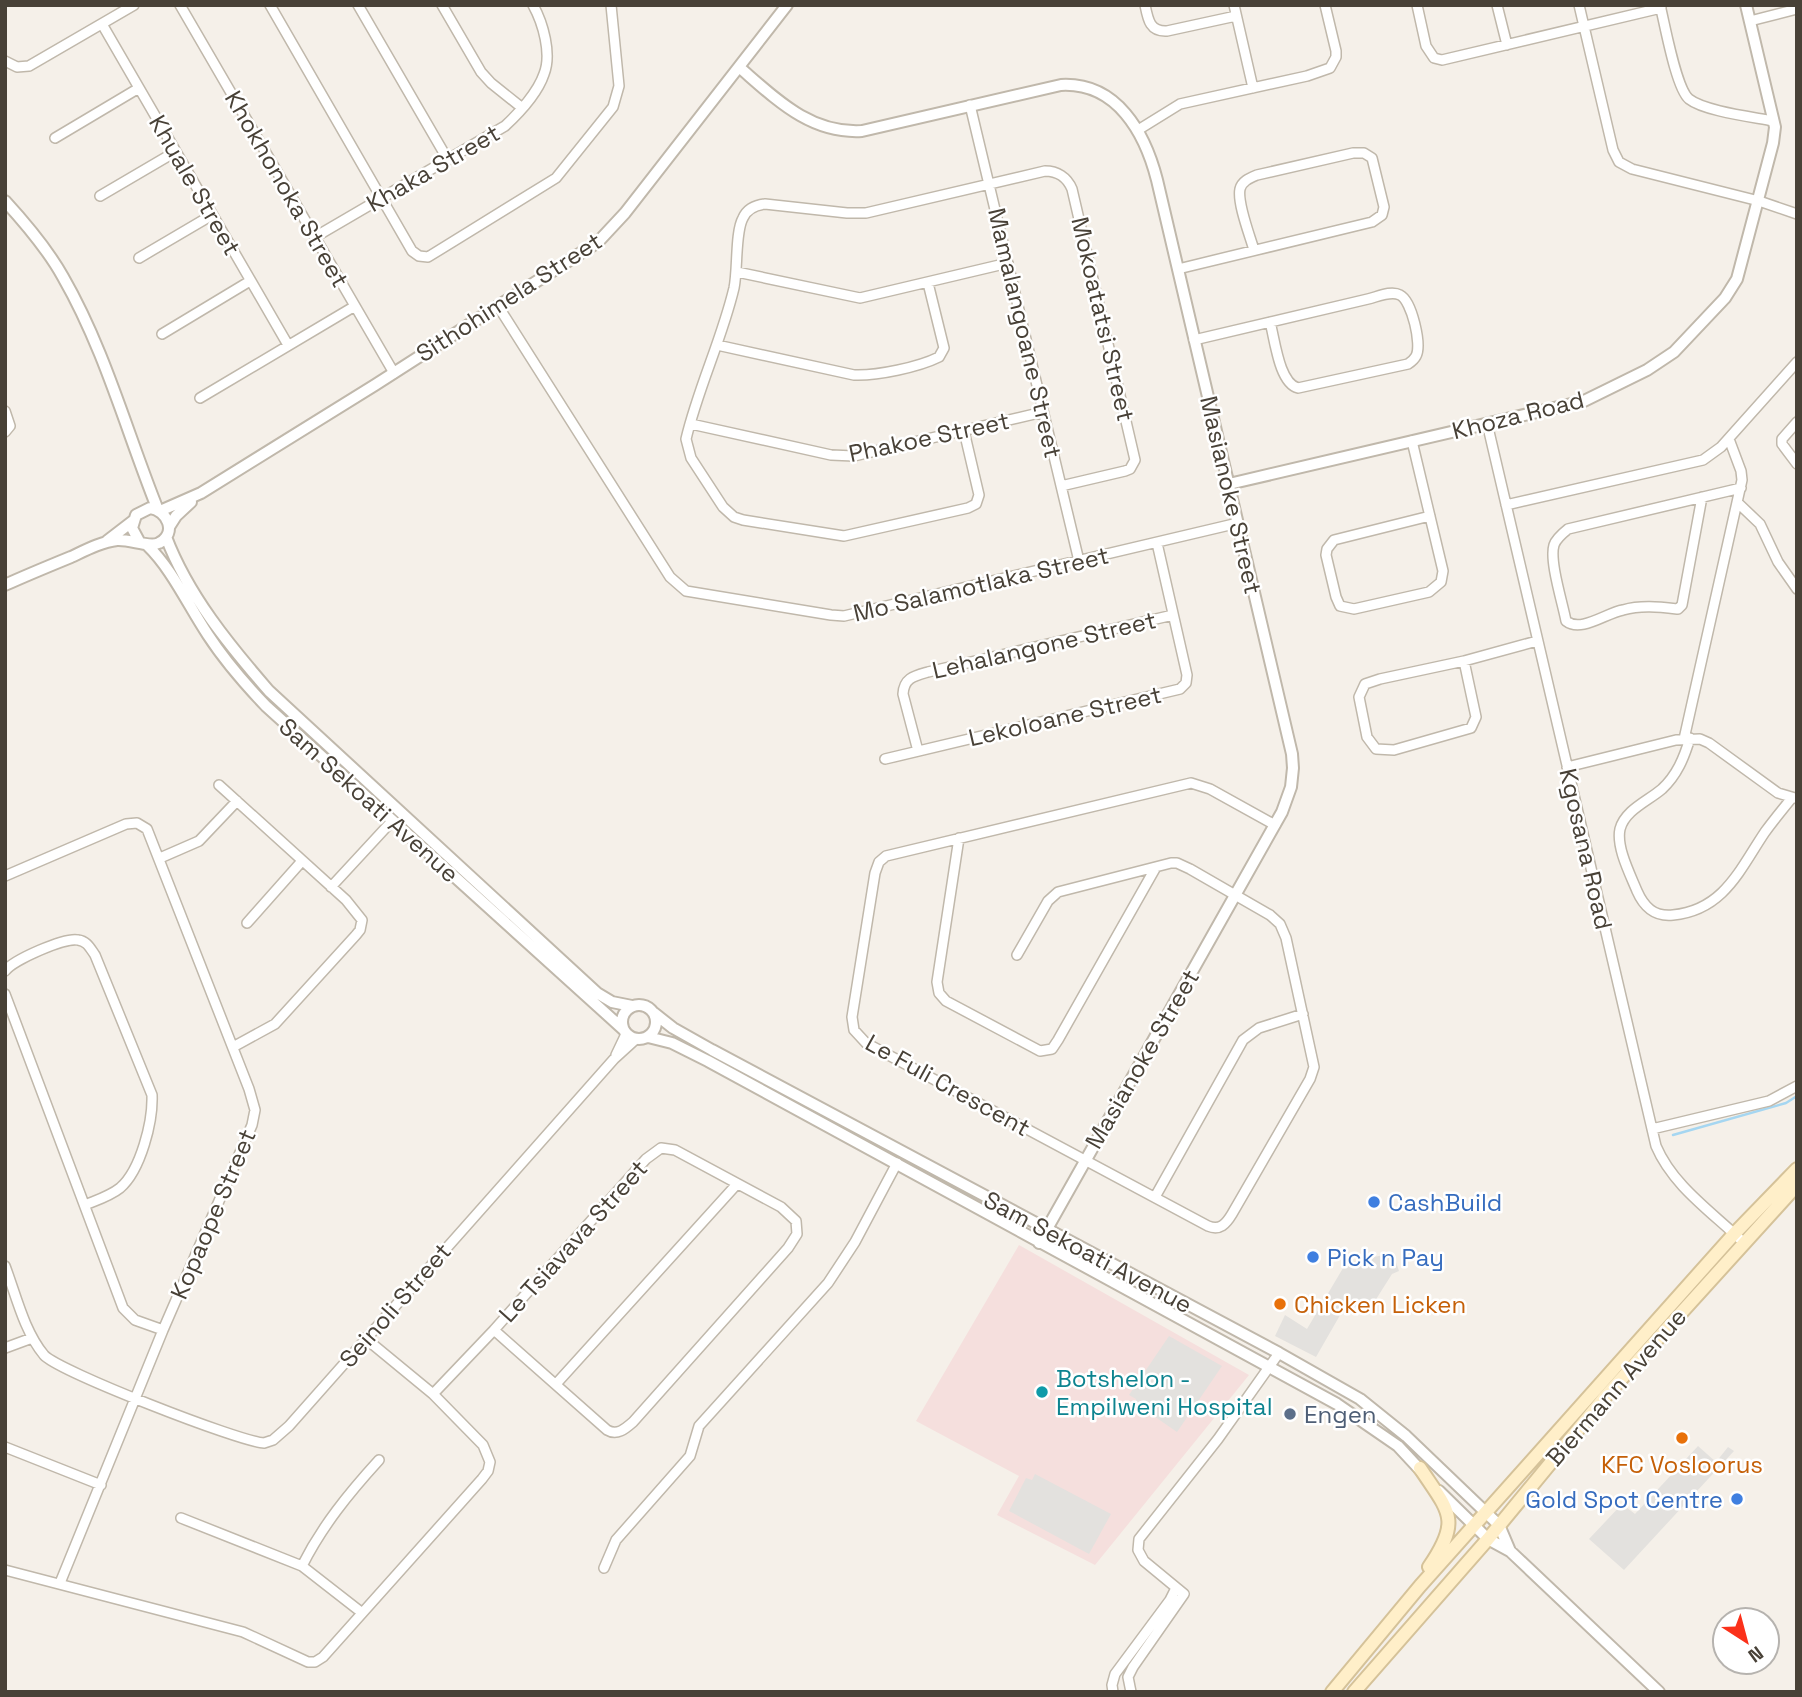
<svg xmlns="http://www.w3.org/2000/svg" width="1802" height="1697" font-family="'Space Grotesk',sans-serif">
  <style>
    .medical { fill: #f5dfdd }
    .parking { fill: #e3e1de }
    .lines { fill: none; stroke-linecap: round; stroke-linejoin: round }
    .stream { stroke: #a5d6f1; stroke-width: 2.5 }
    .minor-casing { stroke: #c0b8ab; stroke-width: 12 }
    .tertiary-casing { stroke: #c0b8ab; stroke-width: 14 }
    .secondary-casing { stroke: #d5c299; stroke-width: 16 }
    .minor { stroke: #fff; stroke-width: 9 }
    .tertiary { stroke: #fff; stroke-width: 10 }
    .secondary { stroke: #ffefc9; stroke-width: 12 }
    .shop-dot { fill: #3f7fe0; stroke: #fff; stroke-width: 2.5 }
    .food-dot { fill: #e8710a; stroke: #fff; stroke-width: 2.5 }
    .culture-dot { fill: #0f9aa8; stroke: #fff; stroke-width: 2.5 }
    .service-dot { fill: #5c6f8a; stroke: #fff; stroke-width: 2.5 }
    .labels { text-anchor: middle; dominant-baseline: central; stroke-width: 5; stroke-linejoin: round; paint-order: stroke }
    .street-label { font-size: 24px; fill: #484137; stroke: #fff }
    .shop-label { font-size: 24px; fill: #366cbe; stroke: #fff; text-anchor: start }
    .food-label { font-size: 24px; fill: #c56008; stroke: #fff; text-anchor: start }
    .culture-label { font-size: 24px; fill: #0d838f; stroke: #fff; text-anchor: start }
    .service-label { font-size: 24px; fill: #4e5e75; stroke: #fff; text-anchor: start }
  </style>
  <rect width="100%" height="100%" fill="#f5f0e9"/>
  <path class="medical" d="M1019,1245L1249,1375L1095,1565L997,1515L1019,1476L916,1421Z"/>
  <path class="parking" d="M1393,1253L1399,1271L1392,1274L1368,1312L1347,1303L1316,1357L1275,1336L1285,1315L1307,1329L1346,1263Z
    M1169,1336L1222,1366L1177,1432L1135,1403L1136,1399L1129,1395Z
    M1698,1446L1716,1462L1728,1447L1734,1451L1624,1570L1589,1539L1622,1504L1635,1514Z
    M1035,1474L1111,1514L1089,1554L1009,1511L1026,1478L1032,1480Z"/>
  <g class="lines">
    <path class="stream" d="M1673,1135L1786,1103L1797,1096"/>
    <defs>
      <path id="minor" d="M180,5L394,373
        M270,5L412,251L419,256L428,257L556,178L613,107L619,86L611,5
        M358,5L448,160
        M442,5L481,72L491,83L521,107
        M1145,5C1148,20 1150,32 1167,31L1236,16
        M1234,5L1253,88
        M1417,5L1426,46L1434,58L1442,60L1661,8
        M1497,5L1507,45
        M1579,5L1613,150L1619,162L1632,169L1759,201L1797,214
        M1660,5C1665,25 1676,88 1689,99C1704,111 1753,117 1773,121
        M1750,21L1797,9
        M102,24L288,345
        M5,61L17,67L29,66L134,5
        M970,105L1079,561
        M1138,130L1180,104L1307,76L1330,68L1336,57V51L1325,5
        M55,138L139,88
        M100,196L175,152
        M315,237L505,126C519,113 538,92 544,74C552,54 543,23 533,5
        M139,258L212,215
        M1178,269L1372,222L1382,215L1384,207L1372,158L1364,153H1353L1257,175C1250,178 1242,181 1240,189C1237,203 1250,236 1254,250
        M737,272L860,298L1008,263
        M498,306L670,577L686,591L831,615L844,616L1238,523
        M162,334L250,281
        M1194,340L1368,299C1377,297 1391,290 1400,295C1412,301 1422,345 1416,356C1414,360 1411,362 1408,364L1298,388C1279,383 1275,340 1270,322
        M717,345L854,375C877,376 919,367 939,357L944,348L928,283
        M200,398L355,306
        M5,411L10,426L5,432
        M1797,422L1782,439V444L1797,464
        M1487,423L1656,1146C1673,1186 1712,1212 1743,1242
        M691,424L831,455L854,456L1043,412
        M964,431L979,495L976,504L968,508L844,536L743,520L734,517L723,507L691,458L686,439C698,388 722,339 734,288C738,269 735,232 743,218C747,209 756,205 765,204L847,213H866L1045,171C1057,171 1067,177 1072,189L1135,460L1130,469L1125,471L1061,486
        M1412,441L1443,571L1441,582L1429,592L1354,609L1340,606L1336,597L1326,555L1327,549L1334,540L1430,516
        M1702,497L1682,605L1678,609C1659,607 1641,605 1623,610C1606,613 1581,633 1566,621C1563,604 1549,561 1554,545C1556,539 1563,533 1568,529L1741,488
        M1738,503L1760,524L1778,562L1797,589
        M1506,505L1703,460L1721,447L1797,362
        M1464,661L1476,717L1471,728L1394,750L1376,749L1367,737L1359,697L1365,684L1380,679L1464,661L1537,641
        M1690,738C1684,758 1677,775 1662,789C1648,801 1625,810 1620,829C1616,847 1630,874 1637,891C1644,907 1654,917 1673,915C1724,910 1740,869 1765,832C1773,821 1782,810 1791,799
        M1684,739L1742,480L1741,471L1729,439
        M918,751L903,694C904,678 914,676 928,672L1173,615
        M885,759L1180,689L1186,683L1187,675L1157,543
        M1567,767L1676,740L1700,739L1709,743L1778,793L1795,798
        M219,785L346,900L362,920L360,930L356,935L275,1024L233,1047
        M959,838L937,982L939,993L946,1001L1040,1051L1052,1049L1058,1040L1156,867
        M160,858L199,841L237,801
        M5,876L126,824L137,823L147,829L249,1089L255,1110L252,1125L163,1330L60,1583
        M331,887L392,821
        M247,923L302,861
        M1017,955L1048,901L1058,892L1171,863H1177L1190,869L1270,915L1280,924L1286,938L1314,1067L1310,1079L1232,1214C1226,1224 1220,1231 1208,1226L866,1043L854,1030L852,1017L875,873L879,862L886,856L1191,783L1210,789L1275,825
        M5,971C13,960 65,937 78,940C87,941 90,948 95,955L152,1095C153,1121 141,1170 120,1188C110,1196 97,1200 85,1205
        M5,994L123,1308L135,1320L163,1330
        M616,1055L626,1034
        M1652,1129L1769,1101L1797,1086
        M1155,1197L1243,1040L1259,1028L1303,1014
        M5,1266C16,1295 24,1331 44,1355C58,1371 240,1442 264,1443L273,1440L289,1426L614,1059L636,1039
        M5,1348L32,1338
        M556,1384L737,1184
        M433,1394L494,1330L646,1159L661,1148L675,1150L781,1207L796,1221L797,1234L788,1248L633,1422C625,1429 617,1436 607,1430L494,1330
        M5,1447L101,1485
        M181,1518L302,1566L361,1612
        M302,1566C322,1526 349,1493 379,1460
        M604,1568L616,1540L690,1456L699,1426L828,1283L855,1242L897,1163
        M5,1570L243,1632L308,1662H315L323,1657L482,1479L488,1471L490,1462L483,1445L433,1394L365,1338
        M1113,1692L1112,1685L1115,1674L1170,1600L1176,1588
        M1131,1692L1128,1677L1133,1667L1184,1594L1144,1561L1138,1550L1139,1539L1218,1439L1279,1353"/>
      <path id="tertiary" d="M739,67C776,99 810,134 862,131L1061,85C1117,82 1145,133 1157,180L1292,754L1293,768L1291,787L1282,812L1039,1243
        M5,201C27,225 48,250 63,277C105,350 127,433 158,510
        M1229,484L1584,401L1647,370L1674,352L1725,298L1737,279L1773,143L1775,127L1746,5
        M160,511L201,493L375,385L598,242L625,213L787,5
        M169,527L176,516L191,502
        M166,537C188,595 229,645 269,691L597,993L612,1002L632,1006
        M107,541L133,521
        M147,545C172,569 188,605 208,635C225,661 245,684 266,706L623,1029
        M5,585C27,575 49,566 71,557C86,550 101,542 117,540C130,539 150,548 159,543C178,533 167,510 150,508L136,515L132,528L139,541
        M622 1022a17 17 0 1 1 34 0a17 17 0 1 1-34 0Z
        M654,1013L673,1028L712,1050L1279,1353L1360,1399L1406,1436L1499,1525L1510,1551
        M648,1037L672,1043L708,1061L1337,1404L1398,1446L1424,1474
        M1439,1491L1488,1539L1510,1551L1659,1692"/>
      <path id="secondary" d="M1420,1468C1449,1512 1462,1519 1429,1567
        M1332,1692L1420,1586L1734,1234L1797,1169
        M1354,1692L1488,1539L1604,1398L1797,1185"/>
    </defs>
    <use href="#minor" class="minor-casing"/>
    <use href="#tertiary" class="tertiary-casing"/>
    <use href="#secondary" class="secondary-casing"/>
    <use href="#minor" class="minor"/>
    <use href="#tertiary" class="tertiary"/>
    <use href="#secondary" class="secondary"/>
  </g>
  <g class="shop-dot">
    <circle cx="1374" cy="1202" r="7"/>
    <circle cx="1313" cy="1257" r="7"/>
    <circle cx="1737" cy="1499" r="7"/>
  </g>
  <g class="food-dot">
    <circle cx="1280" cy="1304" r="7"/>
    <circle cx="1682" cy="1438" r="7"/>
  </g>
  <circle class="culture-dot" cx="1042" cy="1392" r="7"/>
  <circle class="service-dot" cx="1290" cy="1414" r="7"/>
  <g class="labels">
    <g class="street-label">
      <text transform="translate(433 168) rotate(-30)">Khaka Street</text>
      <text transform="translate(195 185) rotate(60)">Khuale Street</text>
      <text transform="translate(287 189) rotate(60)">Khokhonoka Street</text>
      <text transform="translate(509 297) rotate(-33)">Sithohimela Street</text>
      <text transform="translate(1103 319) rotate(77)">Mokoatatsi Street</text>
      <text transform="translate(1025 333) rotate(77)">Mamalangoane Street</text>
      <text transform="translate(1518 415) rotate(-14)">Khoza Road</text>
      <text transform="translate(929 437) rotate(-12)">Phakoe Street</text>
      <text transform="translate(1231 495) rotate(77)">Masianoke Street</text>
      <text transform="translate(981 584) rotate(-13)">Mo Salamotlaka Street</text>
      <text transform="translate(1044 645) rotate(-13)">Lehalangone Street</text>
      <text transform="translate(1065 716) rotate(-13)">Lekoloane Street</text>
      <text transform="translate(369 800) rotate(42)">Sam Sekoati Avenue</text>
      <text transform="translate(1586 849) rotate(77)">Kgosana Road</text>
      <text transform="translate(1142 1059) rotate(-60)">Masianoke Street</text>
      <text transform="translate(948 1085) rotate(29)">Le Fuli Crescent</text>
      <text transform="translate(213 1214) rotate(-67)">Kopaope Street</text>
      <text transform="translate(573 1241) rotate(-48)">Le Tsiavava Street</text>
      <text transform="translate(1088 1252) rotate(28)">Sam Sekoati Avenue</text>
      <text transform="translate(395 1305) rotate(-49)">Seinoli Street</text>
      <text transform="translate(1616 1387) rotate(-49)">Biermann Avenue</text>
    </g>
    <g class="shop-label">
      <text x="1388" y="1202">CashBuild</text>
      <text x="1327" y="1257">Pick n Pay</text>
      <text x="1723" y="1499" text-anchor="end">Gold Spot Centre</text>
    </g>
    <g class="food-label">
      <text x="1294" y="1304">Chicken Licken</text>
      <text x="1682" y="1464" text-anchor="middle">KFC Vosloorus</text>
    </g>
    <g class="culture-label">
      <text x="1056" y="1378">Botshelon -<tspan x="1056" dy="28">Empilweni Hospital</tspan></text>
    </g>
    <g class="service-label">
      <text x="1304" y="1414">Engen</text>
    </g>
  </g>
  <rect width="1802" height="1697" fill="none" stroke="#484137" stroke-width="14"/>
  <g transform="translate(1746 1641) rotate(144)"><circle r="33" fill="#ffffff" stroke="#b6b3af" stroke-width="2"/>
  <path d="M0-5L12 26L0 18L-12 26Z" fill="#fb311a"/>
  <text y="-10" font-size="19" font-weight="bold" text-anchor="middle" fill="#484137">N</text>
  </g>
</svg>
